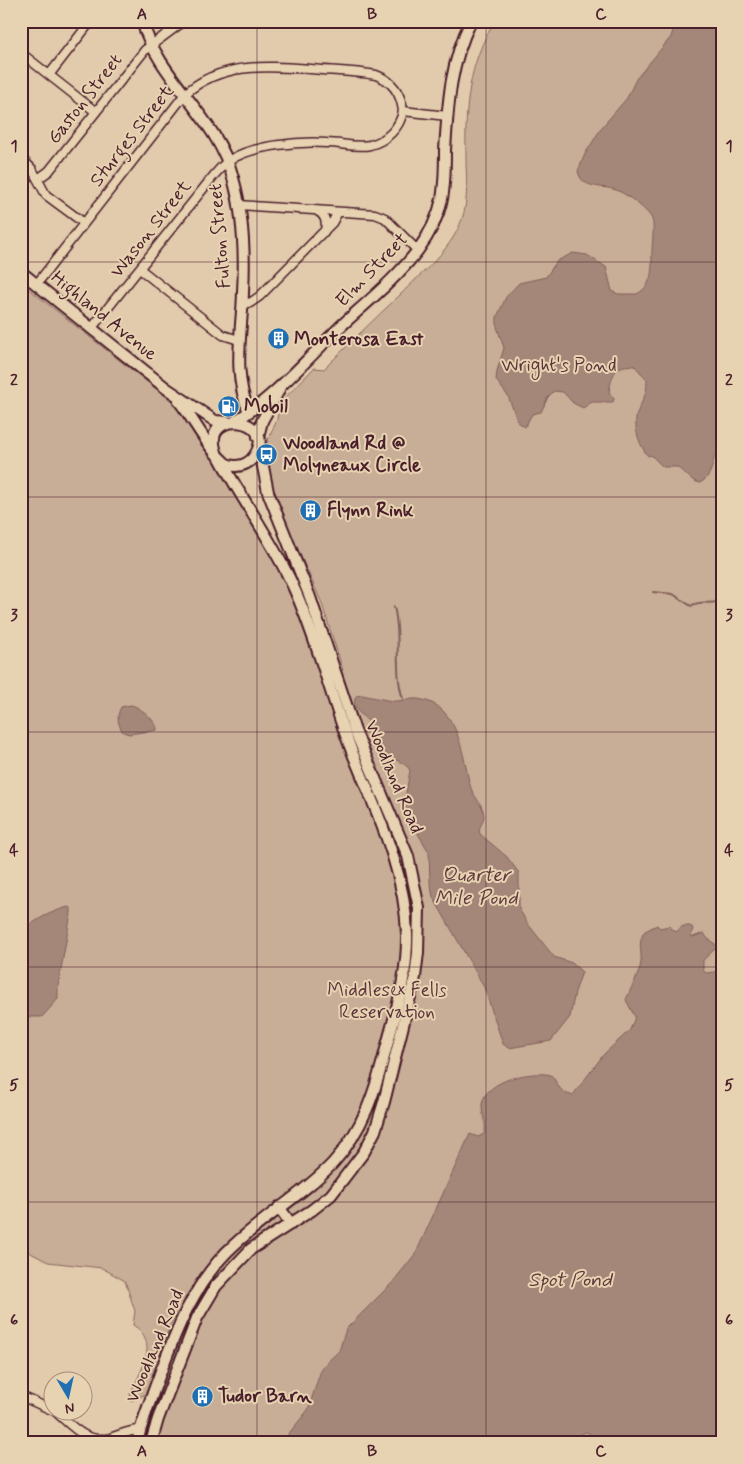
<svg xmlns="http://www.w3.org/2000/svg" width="743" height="1464" font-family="Mynerve,sans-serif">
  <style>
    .green { fill: #c8ae96; stroke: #896660 }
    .water { fill: #a58779; stroke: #815d5a }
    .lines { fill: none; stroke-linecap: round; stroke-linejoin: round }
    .stream { stroke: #815d5a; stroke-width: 2 }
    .street-casing { stroke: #4a1f2b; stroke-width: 11 }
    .secondary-casing { stroke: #4a1f2b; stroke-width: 14 }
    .street { stroke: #e7d2b1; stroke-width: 8 }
    .secondary { stroke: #e7d2b1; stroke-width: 10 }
    .grid { fill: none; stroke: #4a1f2b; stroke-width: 1; stroke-opacity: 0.55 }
    .labels { text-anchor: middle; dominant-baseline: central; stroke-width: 4; stroke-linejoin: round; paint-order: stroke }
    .street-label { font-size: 19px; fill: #4a1f2b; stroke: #e7d2b1 }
    .poi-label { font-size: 19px; font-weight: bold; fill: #4a1f2b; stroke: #e7d2b1; text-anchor: start }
    .park-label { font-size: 19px; fill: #5d343b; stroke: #e7d2b1 }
    .water-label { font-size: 20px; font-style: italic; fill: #61393e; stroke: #e7d2b1 }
    .neatline { fill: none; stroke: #4a1f2b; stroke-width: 2 }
    .grid-label { font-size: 16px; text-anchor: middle; font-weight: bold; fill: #4a1f2b }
  </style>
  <rect width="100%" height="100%" fill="#e1cbac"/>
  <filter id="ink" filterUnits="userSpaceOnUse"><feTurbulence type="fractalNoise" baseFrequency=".02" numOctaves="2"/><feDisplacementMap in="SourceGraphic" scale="10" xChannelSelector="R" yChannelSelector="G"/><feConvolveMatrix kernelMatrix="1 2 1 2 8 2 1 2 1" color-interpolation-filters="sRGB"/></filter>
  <g filter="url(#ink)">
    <path class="green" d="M495,21H722V1443H132L166,1337L197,1279L170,1325L148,1389L144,1395L131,1401L130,1394C140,1372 161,1342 133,1325L135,1311L125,1281L102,1268L48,1262L21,1248V283L183,410L202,436L284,577L298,610L319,673L343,670L321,601L276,501L267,459V442L277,420L279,404L314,368L324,369C349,344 374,319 400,295C422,272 451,251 462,219C469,199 466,177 466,156C465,108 468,63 495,21Z"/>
    <path class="water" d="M676,21H722V450L716,453C711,465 713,476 700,483L694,481L677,467H663L651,455L648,456C639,445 632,425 638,411C643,398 647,396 647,380L635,366C614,363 612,376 609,392L614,399L613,402H592L583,408L573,403L563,392L554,391L548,397L541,412L532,414L525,427L518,422L508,396L496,380L497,371L504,348L497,327V317L506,297L519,283L546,277L557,261L573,253L587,255L606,267L612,291L618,294H637C650,287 652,275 652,261C651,250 655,226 652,219C648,210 625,193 616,190C602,185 582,190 578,171L585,154L602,127L627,98L636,79L671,37Z
      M362,695C372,697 381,699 392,701C400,702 408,698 418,699C459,704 462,754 470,785C472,795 484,805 484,816C484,820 480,826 479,830L480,834L507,857L519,873V909L528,924L554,957L572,963L582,972L575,992L570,1017L551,1041L509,1048L503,1044L484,987L433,897L430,882L429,852L408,817L404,805L410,770C404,761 392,760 384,753C378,747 379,738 376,731C371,719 349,712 356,696Z
      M131,705C139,706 158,722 157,730L129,734L123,732C118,725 116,716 121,707Z
      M68,907L71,908V913L58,986V999L42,1017H26L21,1014V932C35,920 50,912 68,907Z
      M657,925L660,928L669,926L676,932L683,926H690L693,928L691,936L693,937L704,933L707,938L715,944L716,948L703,960V970L706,973L722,971V1443H598L594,1436L586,1432L566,1441L554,1438L551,1443H281L308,1410L320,1373L325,1364L339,1351L346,1329L392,1283L416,1253L470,1134L478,1137L484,1134C488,1123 481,1115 482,1104C485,1080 532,1070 551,1075C558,1083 560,1095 573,1095L604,1054L630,1030L635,1017L626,1000C631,987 639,976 641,962C642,951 637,942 645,931Z"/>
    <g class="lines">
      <path class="stream" d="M653,592L673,594L691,606C701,599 712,606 722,600
        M394,607C402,637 393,669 403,699"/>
      <defs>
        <path id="street" d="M21,53L96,112
          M49,75L91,21
          M21,158L32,169L46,195L84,223
          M38,179L49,171L145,50L184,21
          M238,205L375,214L385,218L418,251
          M317,211C325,214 328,224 324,232
          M140,269L223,335L239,340
          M36,285L185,94C220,62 267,66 310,69C332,71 354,71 376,75C393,81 401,94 403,111L447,116
          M243,302L250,303L260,296L332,223L338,212
          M91,329L211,179C217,172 222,165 230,160C253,145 301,141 327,143C341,143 356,148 370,145C386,141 400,128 403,111
          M21,1396L52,1410
          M56,1412C71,1425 86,1444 110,1438C120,1435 129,1430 140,1430"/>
        <path id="secondary" d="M142,21C159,80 218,118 233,178C243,213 245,255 243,292C242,333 232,372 249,412
          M21,272L166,388L215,421L228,422
          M179,401C193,418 208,448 222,460C225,464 231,466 236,466C243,466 251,462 255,455C279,417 200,407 216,452
          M235,421C272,400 309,357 340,327C366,303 396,279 418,250C429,235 438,218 442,199C445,183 445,166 445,150C448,104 450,63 471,21
          M258,437L262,421L279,390
          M279,1207L291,1224
          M137,1443C141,1424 148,1408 154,1390C173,1338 192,1283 234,1245C265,1216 304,1194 333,1163C363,1130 375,1092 386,1049C396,1011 408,974 407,934C405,868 375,809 351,749C330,695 317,638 293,586C273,542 244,503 221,460
          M151,1443L158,1419L197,1318L216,1286L251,1249L312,1210L331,1195L364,1152L375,1131L384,1102L415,977L418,953L419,908L408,856L355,731L310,597L268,492L259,446"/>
      </defs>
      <use href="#street" class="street-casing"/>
      <use href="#secondary" class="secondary-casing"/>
      <use href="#street" class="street"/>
      <use href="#secondary" class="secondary"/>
    </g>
  </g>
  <path class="grid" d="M257,21V1443M486,21V1443M21,262H722M21,497H722M21,732H722M21,967H722M21,1202H722"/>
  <defs>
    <symbol id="building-disc" viewBox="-11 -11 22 22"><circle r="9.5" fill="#1f6fb2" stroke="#e7d2b1"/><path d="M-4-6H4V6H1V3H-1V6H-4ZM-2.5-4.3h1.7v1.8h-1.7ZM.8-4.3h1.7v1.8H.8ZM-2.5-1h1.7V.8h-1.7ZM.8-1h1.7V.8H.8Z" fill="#fff"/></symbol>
    <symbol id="fuel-disc" viewBox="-11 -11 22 22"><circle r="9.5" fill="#1f6fb2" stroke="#e7d2b1"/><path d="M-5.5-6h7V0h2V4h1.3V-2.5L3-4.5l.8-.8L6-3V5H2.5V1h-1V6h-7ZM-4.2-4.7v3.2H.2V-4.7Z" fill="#fff"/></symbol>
    <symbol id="bus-disc" viewBox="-11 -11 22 22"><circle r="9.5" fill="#1f6fb2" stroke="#e7d2b1"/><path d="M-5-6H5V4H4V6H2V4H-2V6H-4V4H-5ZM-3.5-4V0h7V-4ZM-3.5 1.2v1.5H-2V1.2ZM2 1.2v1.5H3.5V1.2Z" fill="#fff"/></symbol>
  </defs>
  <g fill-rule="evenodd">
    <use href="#building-disc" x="266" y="326" width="25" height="25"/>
    <use href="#fuel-disc" x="216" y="394" width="25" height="25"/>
    <use href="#bus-disc" x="254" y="442" width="25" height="25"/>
    <use href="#building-disc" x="298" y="498" width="25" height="25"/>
    <use href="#building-disc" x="190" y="1384" width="25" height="25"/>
  </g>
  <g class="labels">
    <g class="street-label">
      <text transform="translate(85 99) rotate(-52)">Gaston Street</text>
      <text transform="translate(132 136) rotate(-52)">Sturges Street</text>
      <text transform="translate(151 229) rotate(-52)">Wason Street</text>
      <text transform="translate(220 236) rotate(-95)">Fulton Street</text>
      <text transform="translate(372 270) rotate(-46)">Elm Street</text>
      <text transform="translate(104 316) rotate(39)">Highland Avenue</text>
      <text transform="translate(394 777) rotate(67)">Woodland Road</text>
      <text transform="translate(155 1346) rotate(-67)">Woodland Road</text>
    </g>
    <g class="poi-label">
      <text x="294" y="339">Monterosa East</text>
      <text x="244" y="406">Mobil</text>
      <text x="283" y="443">Woodland Rd @<tspan x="283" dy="22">Molyneaux Circle</tspan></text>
      <text x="327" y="510">Flynn Rink</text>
      <text x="218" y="1396">Tudor Barn</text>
    </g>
    <g class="park-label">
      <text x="559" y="365">Wright's Pond</text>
      <text x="387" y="990">Middlesex Fells<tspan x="387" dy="22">Reservation</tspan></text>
    </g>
    <g class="water-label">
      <text x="476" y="875">Quarter<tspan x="476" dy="23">Mile Pond</tspan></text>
      <text x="570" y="1280">Spot Pond</text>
    </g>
  </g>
  <rect width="743" height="1464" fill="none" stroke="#e7d2b1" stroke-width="55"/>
  <g transform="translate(68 1396) rotate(171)"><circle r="24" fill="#e7d2b1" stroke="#a88a7b"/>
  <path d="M0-4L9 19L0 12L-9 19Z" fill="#1f6fb2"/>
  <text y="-8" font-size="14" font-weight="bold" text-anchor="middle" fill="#4a1f2b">N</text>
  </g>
  <rect x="28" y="28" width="688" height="1408" class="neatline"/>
  <g class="grid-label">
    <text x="142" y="19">A</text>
    <text x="372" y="19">B</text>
    <text x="601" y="19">C</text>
    <text x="14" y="151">1</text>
    <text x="729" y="151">1</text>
    <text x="14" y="385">2</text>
    <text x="729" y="385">2</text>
    <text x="14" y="620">3</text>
    <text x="729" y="620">3</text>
    <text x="14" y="855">4</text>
    <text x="729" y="855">4</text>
    <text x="14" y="1090">5</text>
    <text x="729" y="1090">5</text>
    <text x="14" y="1325">6</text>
    <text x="729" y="1325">6</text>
    <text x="142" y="1456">A</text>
    <text x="372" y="1456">B</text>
    <text x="601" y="1456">C</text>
  </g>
</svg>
